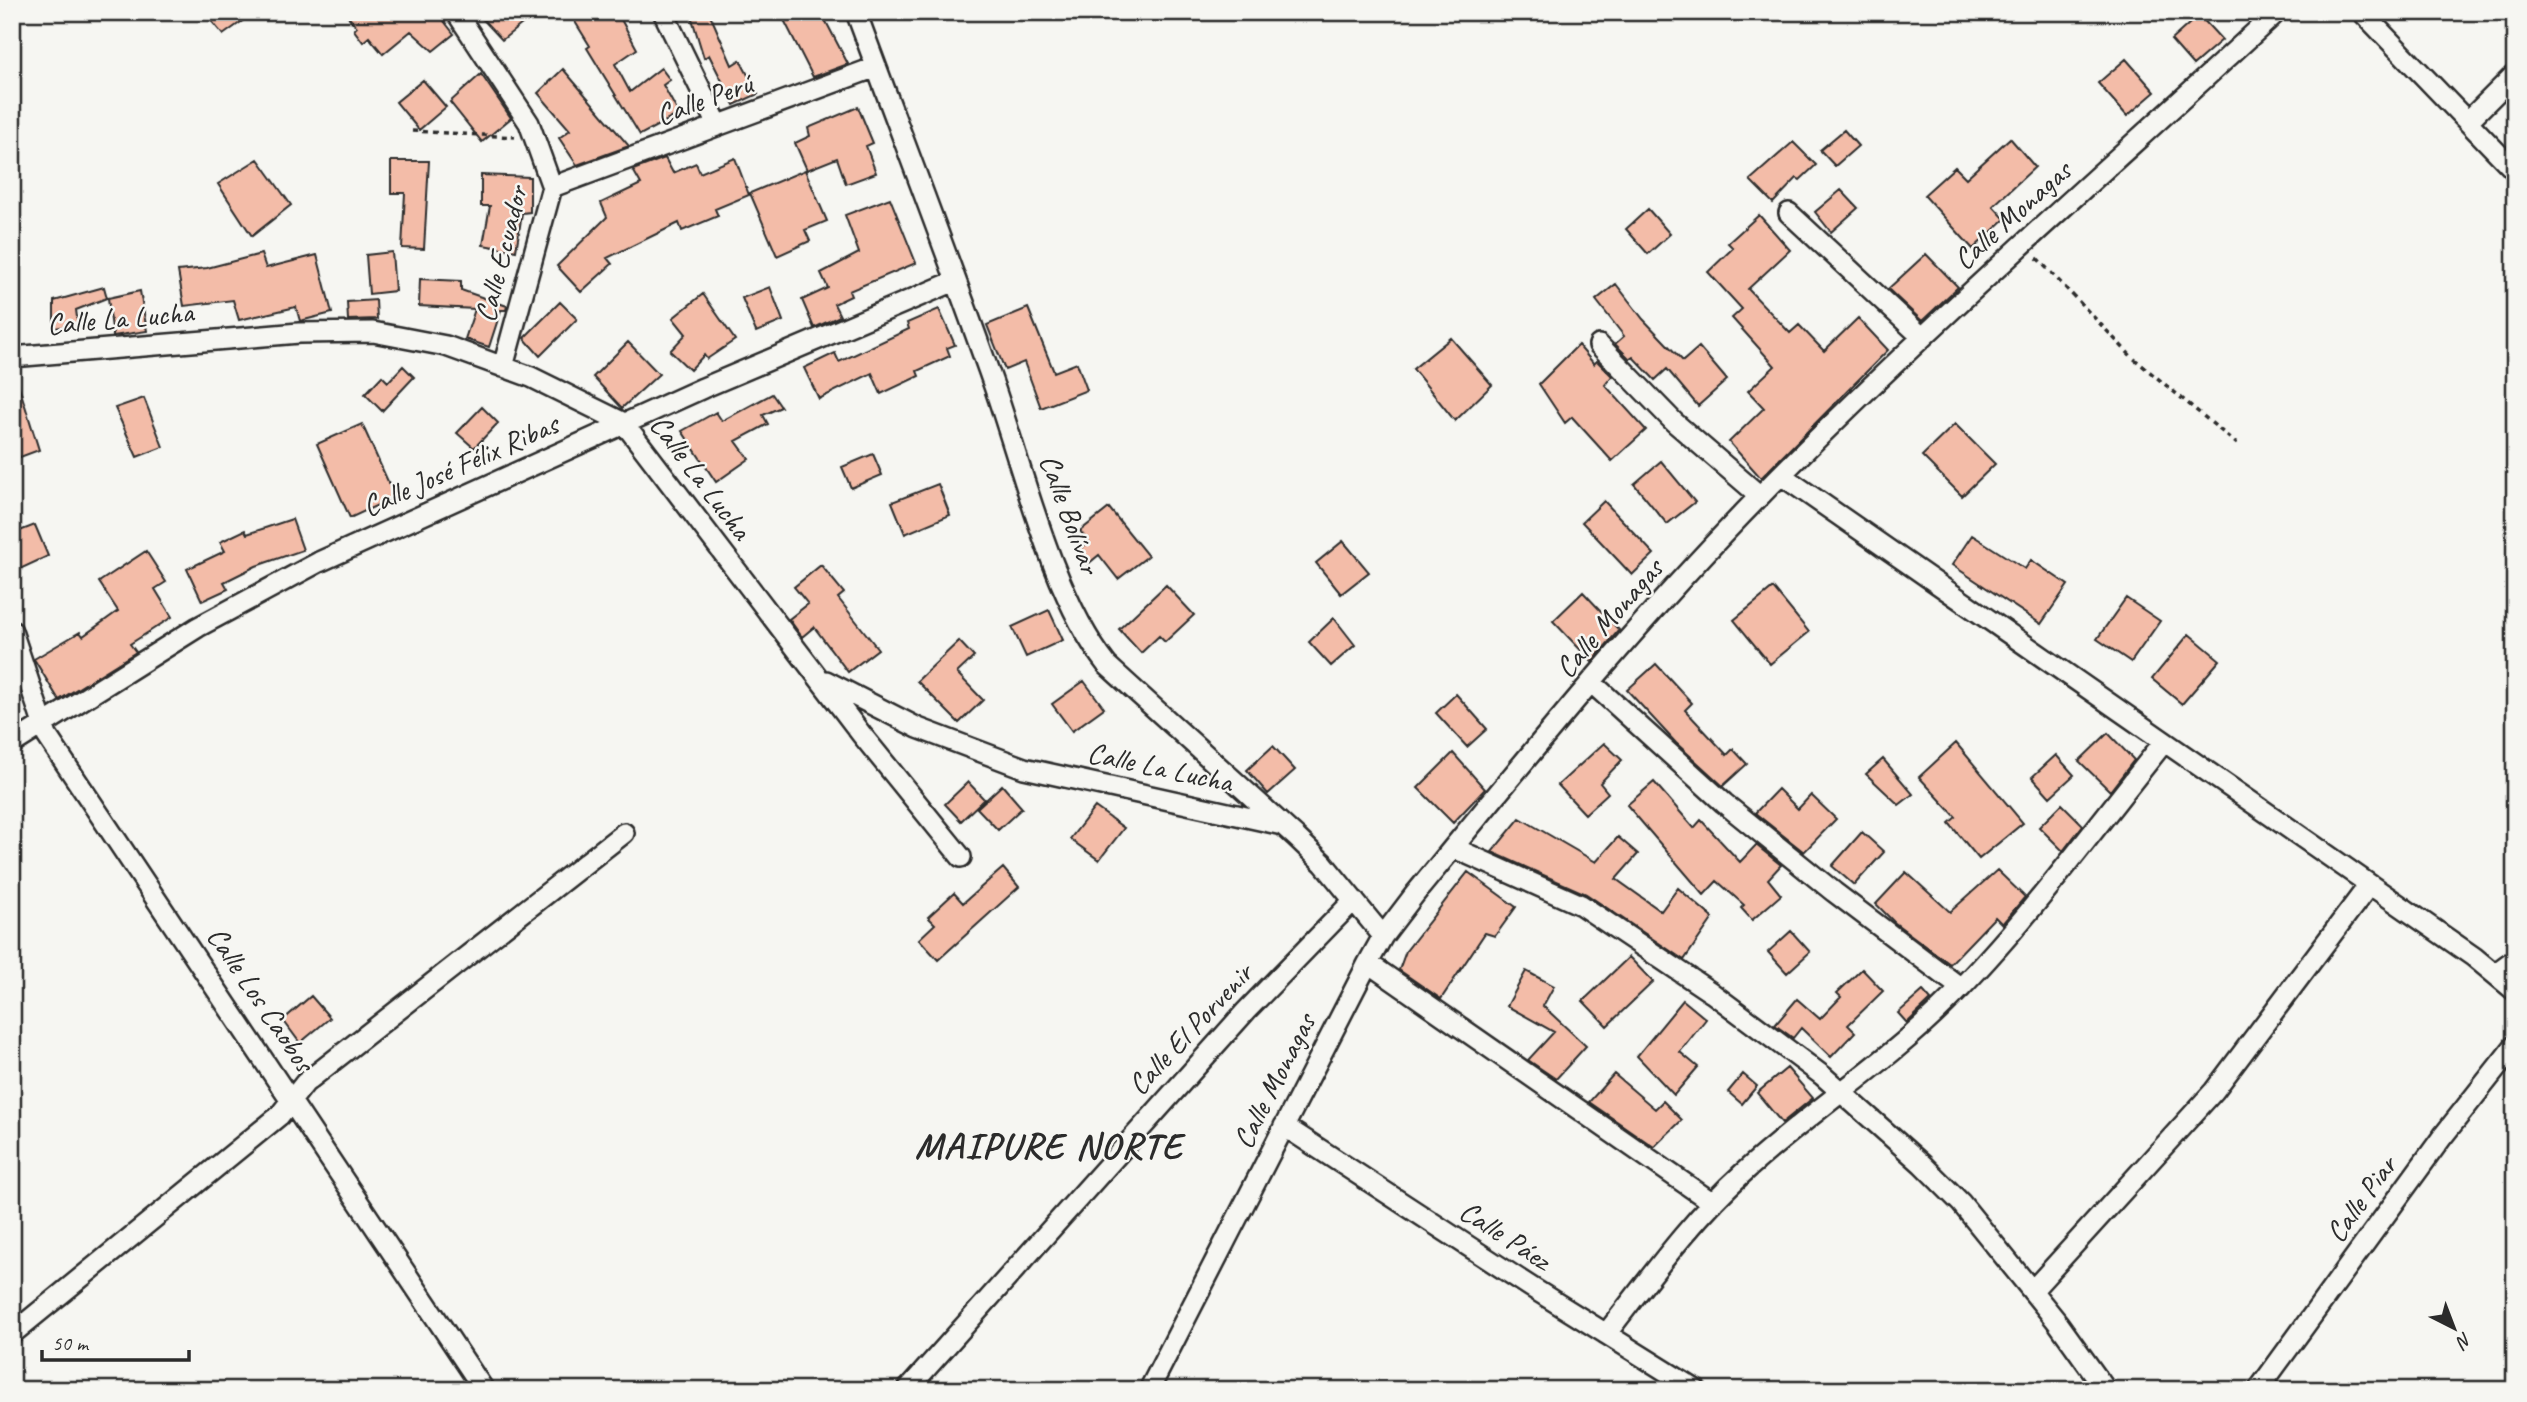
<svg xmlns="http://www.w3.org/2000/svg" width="2527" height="1402" font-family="Caveat,sans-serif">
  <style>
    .building { fill: #f3bca8; stroke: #2b2b2b; stroke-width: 2 }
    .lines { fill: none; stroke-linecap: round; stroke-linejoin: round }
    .minor-casing { stroke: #2b2b2b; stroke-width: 24 }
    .path { stroke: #2b2b2b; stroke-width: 3.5; stroke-dasharray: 5 5; stroke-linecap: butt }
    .minor { stroke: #f6f6f2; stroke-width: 19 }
    .labels { text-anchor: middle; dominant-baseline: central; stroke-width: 5; stroke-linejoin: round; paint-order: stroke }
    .street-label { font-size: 30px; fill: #2b2b2b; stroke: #f6f6f2 }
    .district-label { font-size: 37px; font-weight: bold; letter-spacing: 2px; fill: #2b2b2b; stroke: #f6f6f2 }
  </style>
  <rect width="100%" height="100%" fill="#f6f6f2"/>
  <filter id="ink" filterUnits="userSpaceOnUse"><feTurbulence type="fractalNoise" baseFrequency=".0143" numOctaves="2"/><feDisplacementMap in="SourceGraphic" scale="14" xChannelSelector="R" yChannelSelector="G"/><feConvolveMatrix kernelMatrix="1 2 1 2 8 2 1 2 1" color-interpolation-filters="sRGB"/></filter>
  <g filter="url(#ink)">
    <path class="building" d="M204,12H255L223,35Z
      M344,12H421L426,19L437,12L454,34L433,51L411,31L383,54L369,37L363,42L354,30L357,27Z
      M476,12H537L502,40Z
      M569,12H617L637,49L615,64L630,92L661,68L670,80L663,85L679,114L640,135L587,48L590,46Z
      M690,12H709L732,65L740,60L758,94L734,105L709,55L704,58Z
      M780,12H821L848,64L813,77Z
      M2199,15L2222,40L2193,65L2171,40Z
      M2126,59L2155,92L2127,116L2098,83Z
      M563,69L629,146L577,165L559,138L570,130L538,93Z
      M481,74L511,118L482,142L450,102Z
      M423,80L446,107L419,130L396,102Z
      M858,107L873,143L866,146L876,173L846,184L837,158L807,170L795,143L810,136L808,128Z
      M1844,130L1858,146L1835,166L1820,150Z
      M2010,138L2035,167L1993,206L2005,219L1973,249L1924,195L1955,167L1966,178Z
      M1793,142L1816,165L1800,180L1797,178L1773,203L1750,180Z
      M665,158L673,173L696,163L700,173L735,158L749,195L715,209L718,216L682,231L679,223L607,258L612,264L581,292L557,266L607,217L601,203L641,184L633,170Z
      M258,159L291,205L252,236L218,184Z
      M391,161H429L424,249L402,248L405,193H391Z
      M805,170L827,221L805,230L810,241L777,256L750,193Z
      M481,175L530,177V212L522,213L516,251L483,245L490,206H481Z
      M1841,190L1858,208L1831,232L1815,212Z
      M890,198L916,263L849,291L851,296L834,304L840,316L814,328L802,300L828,288L821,273L859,253L845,215Z
      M1648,209L1670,234L1648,254L1626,229Z
      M1759,215L1790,250L1748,289L1790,333L1799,325L1824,351L1858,318L1888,350L1761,478L1729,442L1764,408L1748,391L1775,366L1732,318L1742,309L1708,272L1733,248L1728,243Z
      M392,252L395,291L369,294L366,255Z
      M261,254L266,268L317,255L332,313L300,321L296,307L239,320L233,300L184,306L178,271L207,268Z
      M1926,254L1958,287L1922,321L1888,289Z
      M420,279L461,281V290L507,306L506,310H501L489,347L465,339L475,309L419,306Z
      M1616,284L1643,319L1683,361L1699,347L1727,380L1698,406L1667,369L1655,380L1633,357L1630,359L1615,344L1624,336L1596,300Z
      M104,287L107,298L76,310L78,325L54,328V301Z
      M770,287L783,321L756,332L742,298Z
      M140,291L147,331L113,336L108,298Z
      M703,294L735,340L707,359L704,355L690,370L670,351L686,334L673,318Z
      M376,300L377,319L348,320L347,302Z
      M560,302L577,319L540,356L524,338Z
      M1028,308L1054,372L1077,363L1087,390L1041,408L1024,362L1005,370L987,325Z
      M939,309L955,345L947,348L950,356L917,371L919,376L881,394L872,373L819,399L804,368L835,353L839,362L909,329L907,323Z
      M1451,338L1492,385L1455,421L1413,369Z
      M628,342L659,374L622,408L593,377Z
      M1578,345L1594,364L1597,361L1612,376L1605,385L1646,430L1612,461L1572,417L1565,423L1539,384Z
      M403,366L414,377L382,411L365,394L382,376L388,382Z
      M16,377L39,450L12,460V378Z
      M772,394L781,407L763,415L768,424L736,441L749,459L716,482L682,431L716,412L722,421Z
      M144,398L163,447L137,457L115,408Z
      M482,407L498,423L474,448L457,433Z
      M362,424L395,497L350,518L317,444Z
      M1955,424L1995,464L1962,496L1922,456Z
      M873,454L882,475L851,488L842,467Z
      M1661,461L1695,502L1667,524L1634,484Z
      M938,484L950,515L905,534L892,502Z
      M1604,501L1654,554L1632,575L1582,522Z
      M1109,508L1148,556L1118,579L1099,555L1088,564L1077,551L1089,542L1080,531Z
      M292,519L303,550L256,566L224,582L228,589L202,601L187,569L225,551L220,542L245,530L247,534Z
      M35,525L48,556L20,569L12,550V534Z
      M1972,535L2025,569L2031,560L2068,585L2041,624L1952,565Z
      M1343,541L1369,572L1341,594L1316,563Z
      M146,551L166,582L155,589L172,617L130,644L136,652L59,700L34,659L80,632L83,636L118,611L99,582Z
      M821,565L844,593L838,598L878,649L848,672L814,627L802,637L789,619L808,604L794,587Z
      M1166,585L1194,615L1165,642L1159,636L1141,653L1119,629Z
      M1773,588L1809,632L1770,664L1734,620Z
      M1583,592L1619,630L1592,662L1553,621Z
      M2126,598L2160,621L2131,662L2097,639Z
      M1049,610L1063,640L1026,657L1012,627Z
      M1334,618L1355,645L1331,666L1309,642Z
      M2189,634L2220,660L2182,704L2152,679Z
      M959,641L974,657L957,673L983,700L959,723L917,681Z
      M1656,664L1692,703L1685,710L1727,755L1733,749L1747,764L1723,786L1676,743L1627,690Z
      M1084,681L1104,708L1072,731L1052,704Z
      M1456,694L1487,729L1467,747L1436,713Z
      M2108,733L2134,760L2110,791L2079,761Z
      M1604,743L1622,760L1600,783L1608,793L1585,814L1558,785Z
      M1956,743L2023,823L1979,859L1949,823L1956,817L1919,777Z
      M1273,746L1295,770L1268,794L1247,770Z
      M1453,753L1485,789L1453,823L1418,788Z
      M2056,755L2074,775L2050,797L2032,777Z
      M1883,759L1913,794L1899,805L1866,774Z
      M968,782L984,799L961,821L945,804Z
      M1654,782L1694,828L1701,820L1740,862L1756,845L1781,865L1768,879L1781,895L1752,920L1741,908L1744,905L1717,881L1704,895L1627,805Z
      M1002,785L1022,808L998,830L977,808Z
      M1778,789L1798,809L1811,795L1836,819L1804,852L1755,813Z
      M2062,804L2083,825L2063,851L2039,827Z
      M1095,807L1124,828L1099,860L1070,839Z
      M1520,818L1596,862L1618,837L1638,854L1616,879L1661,911L1678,888L1713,918L1684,960L1586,894L1492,852Z
      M1862,832L1884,852L1854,885L1832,866Z
      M1003,868L1019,887L938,960L919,939L935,924L928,917L954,893L963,903Z
      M1997,870L2025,897L2002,924L1995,917L1950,964L1895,923L1876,904L1906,872L1950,912Z
      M1468,872L1516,907L1495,936L1485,933L1441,999L1399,970L1406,951Z
      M1791,931L1810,952L1787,973L1768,952Z
      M1629,957L1653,982L1607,1026L1583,1001Z
      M1862,969L1883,991L1848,1025L1855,1032L1831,1057L1801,1028L1793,1038L1775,1025L1797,999L1820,1019L1841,997L1837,993Z
      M1526,971L1554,986L1543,1006L1586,1046L1556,1079L1528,1060L1554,1032L1507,1006Z
      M1923,991L1931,1000L1907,1023L1898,1013Z
      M311,996L330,1018L300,1043L283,1020Z
      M1683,1000L1706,1019L1680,1052L1698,1067L1674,1095L1637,1056Z
      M1787,1068L1813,1098L1782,1123L1757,1093Z
      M1614,1074L1655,1109L1663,1101L1682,1120L1654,1147L1589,1102Z
      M1743,1074L1757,1086L1742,1104L1728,1092Z"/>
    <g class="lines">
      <defs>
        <path id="minor" d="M456,12L529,123L552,187L503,367
          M663,12L718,125
          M856,12C902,137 950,261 994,386C1023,470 1053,597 1107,665L1296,837L1323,863L1383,936
          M2362,12L2515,171
          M2468,121L2515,74
          M552,187L876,67
          M1789,213L1922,337
          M1599,345L1674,422L1760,496
          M12,357L299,333L373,332L446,346L531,377L624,423L862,735L961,857
          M1781,475L2474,957L2515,991
          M12,631L47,736L484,1390
          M826,681L918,728L1024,768L1278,824
          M1592,683L1724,803L1834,892L1961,988
          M12,744L198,627L319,562L703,388L955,281
          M1454,848L1581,905L1712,993L1823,1076L1922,1164L1961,1203L2058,1323L2106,1390
          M1368,963L1713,1203
          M2496,973L2515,959
          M1284,1126L1531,1287L1696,1390
          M2032,1291L2214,1091L2369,885
          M12,1334L279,1116L305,1083L624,833
          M1606,1334C1649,1279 1691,1220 1743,1173C1808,1113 1884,1065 1946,1003C2026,923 2093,830 2164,742
          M907,1390L1246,1011L1354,900
          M1149,1390L1368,963L1383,936L1415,894C1527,758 1637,621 1761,495C1926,327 2104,172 2277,12
          M2258,1390L2443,1136L2515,1045"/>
      </defs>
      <use href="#minor" class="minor-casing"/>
      <path class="path" d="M412,131L515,137
        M2037,258L2132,357L2237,444"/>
      <use href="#minor" class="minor"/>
    </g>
  </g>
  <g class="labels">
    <g class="street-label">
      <text transform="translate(704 99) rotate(-20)">Calle Perú</text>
      <text transform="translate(2012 215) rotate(-42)">Calle Monagas</text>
      <text transform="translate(501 254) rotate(-76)">Calle Ecuador</text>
      <text transform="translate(120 318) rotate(-5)">Calle La Lucha</text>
      <text transform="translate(460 465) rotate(-24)">Calle José Félix Ribas</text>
      <text transform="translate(701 477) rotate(53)">Calle La Lucha</text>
      <text transform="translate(1070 514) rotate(70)">Calle Bolívar</text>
      <text transform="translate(1609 618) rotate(-49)">Calle Monagas</text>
      <text transform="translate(1160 767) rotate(12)">Calle La Lucha</text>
      <text transform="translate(261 999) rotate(56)">Calle Los Caobos</text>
      <text transform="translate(1190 1029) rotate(-47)">Calle El Porvenir</text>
      <text transform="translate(1274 1081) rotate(-63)">Calle Monagas</text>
      <text transform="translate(2361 1199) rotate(-54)">Calle Piar</text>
      <text transform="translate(1505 1235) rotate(33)">Calle Páez</text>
    </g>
    <g class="district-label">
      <text x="1049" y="1145">MAIPURE NORTE</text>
    </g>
  </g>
  <rect width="2527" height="1402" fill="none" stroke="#f6f6f2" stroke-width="42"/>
  <rect x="21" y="21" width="2485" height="1360" fill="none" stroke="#2b2b2b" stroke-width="2.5" filter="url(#ink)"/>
  <g transform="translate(2454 1328) rotate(138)" stroke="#f6f6f2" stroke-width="5" paint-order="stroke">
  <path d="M0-5L12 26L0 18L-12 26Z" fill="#2b2b2b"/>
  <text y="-10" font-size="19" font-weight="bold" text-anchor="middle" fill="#2b2b2b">N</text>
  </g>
  <path d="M42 1350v10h147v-10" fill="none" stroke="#2b2b2b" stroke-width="3.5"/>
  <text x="52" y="1350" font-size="21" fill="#2b2b2b" stroke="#f6f6f2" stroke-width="5" paint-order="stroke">50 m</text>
</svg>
